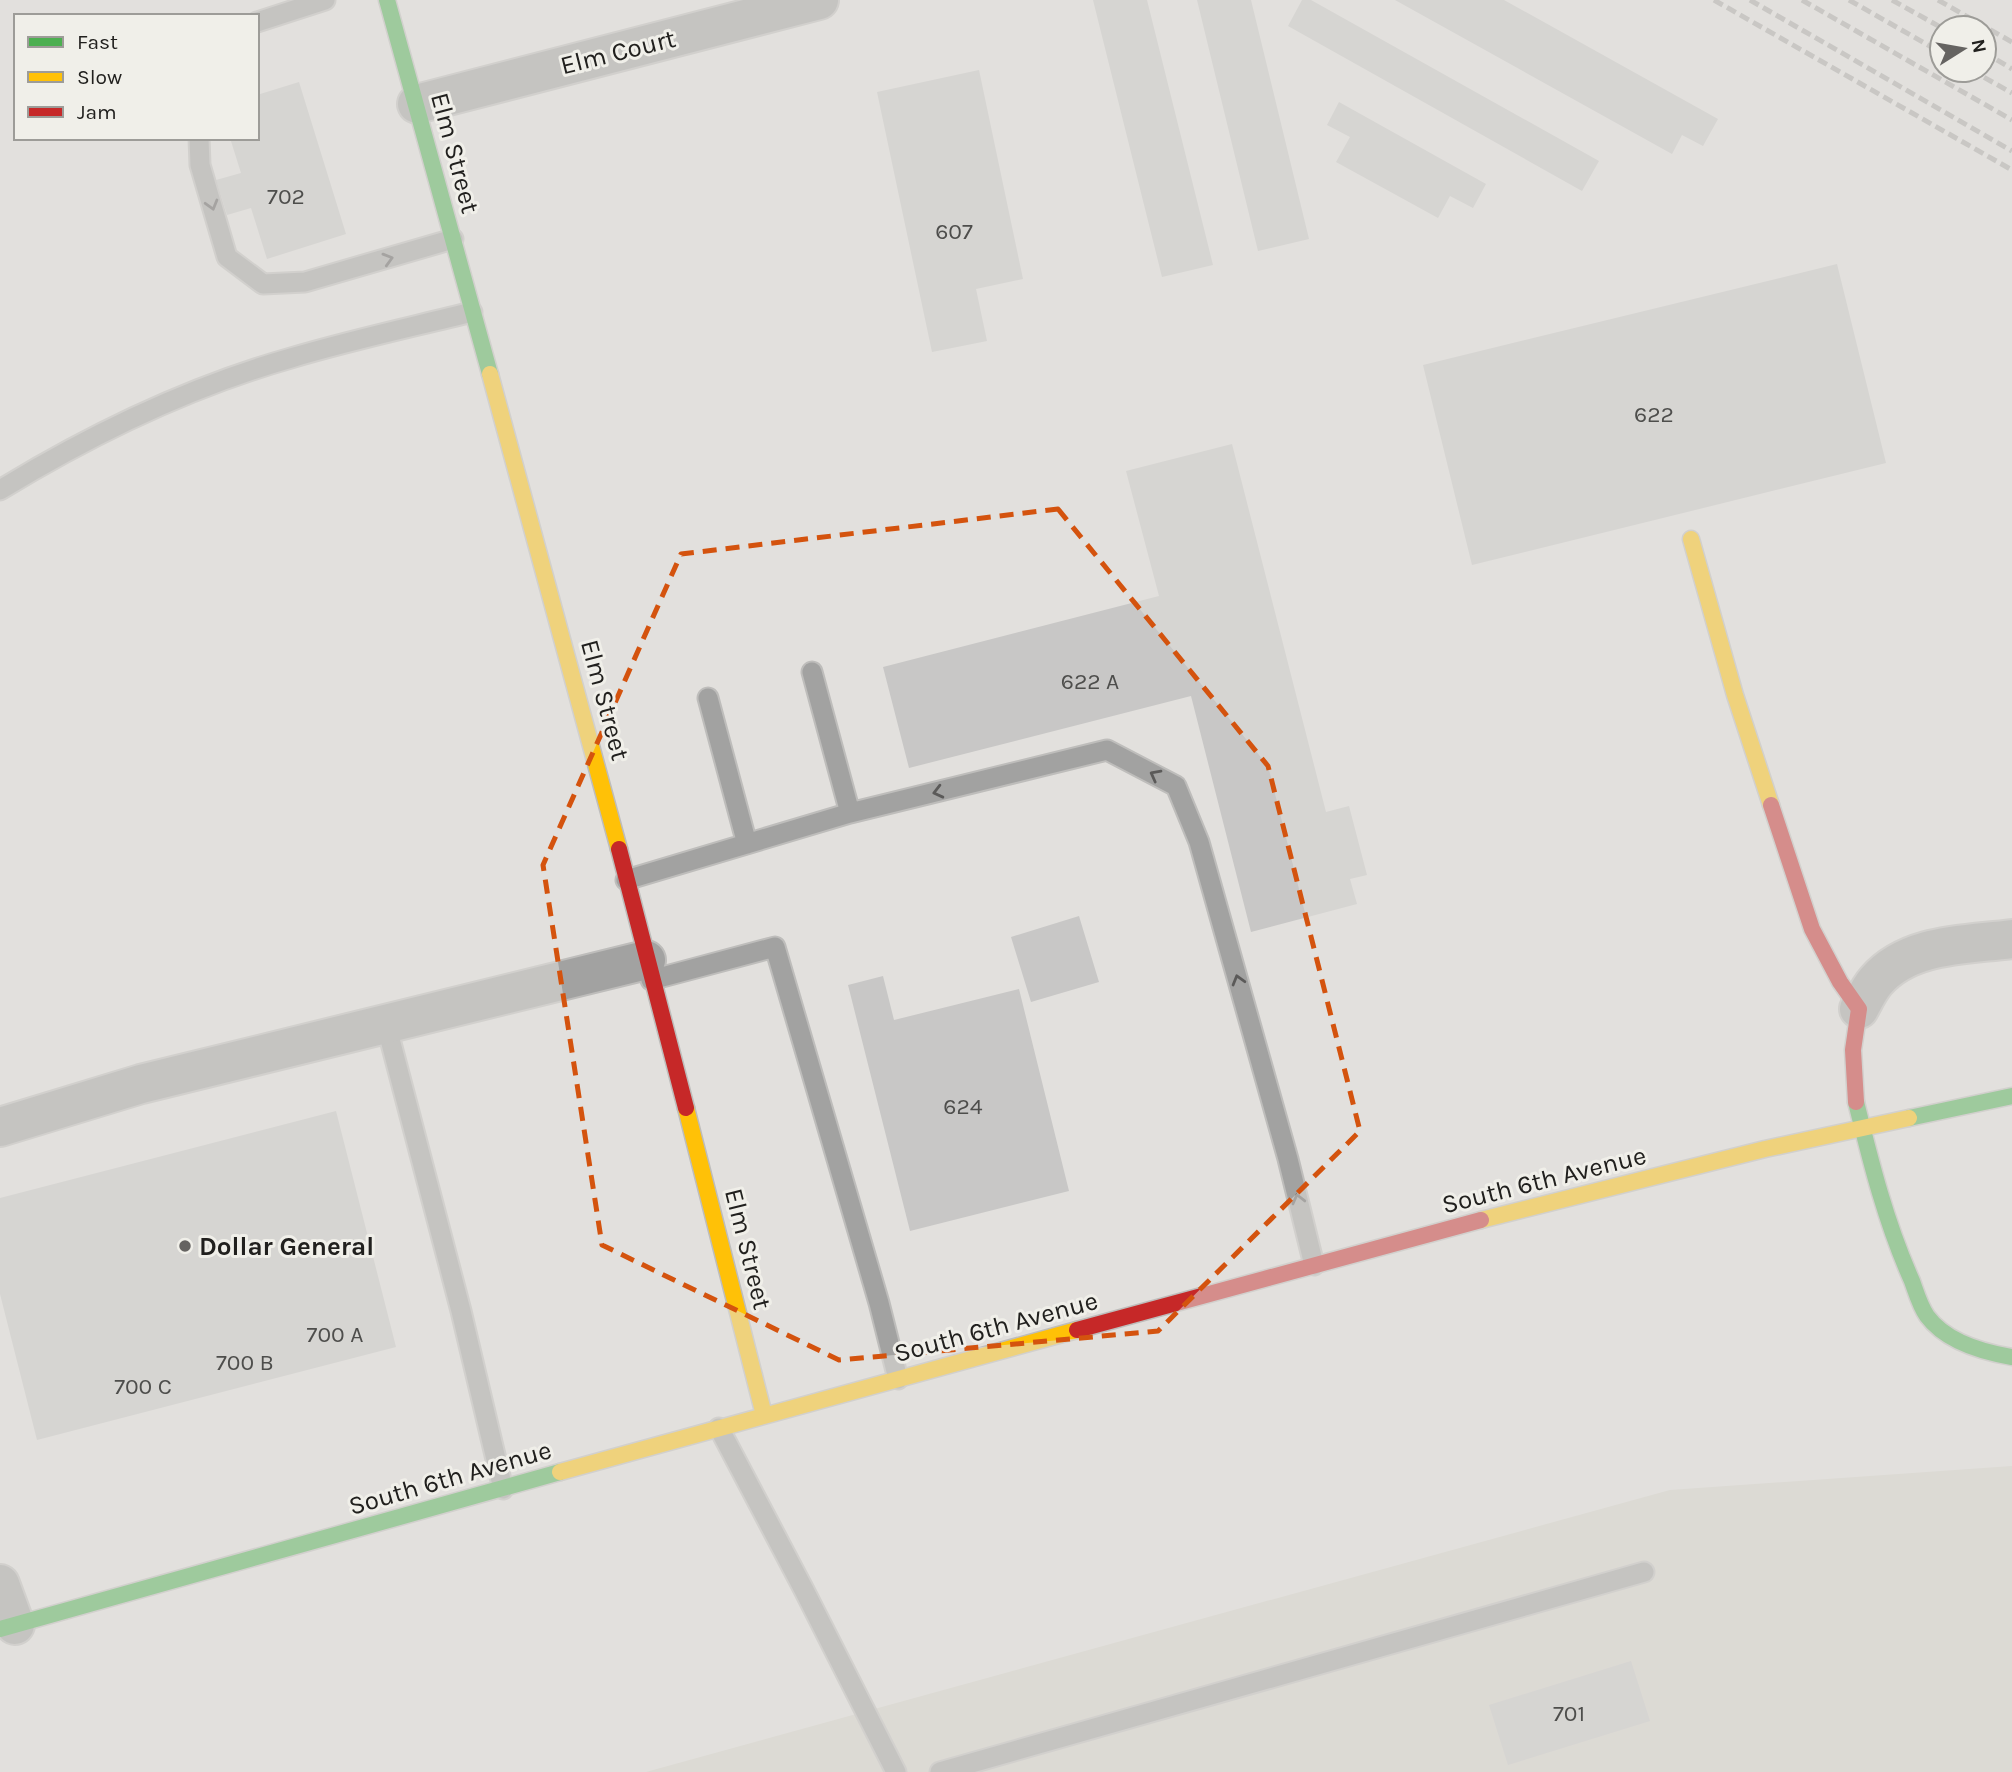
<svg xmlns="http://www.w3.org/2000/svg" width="2012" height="1772" font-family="Karla,sans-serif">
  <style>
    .built { fill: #d5d2ca }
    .building { fill: #c8c7c6 }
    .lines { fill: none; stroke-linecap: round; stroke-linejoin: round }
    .lane-casing { stroke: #bebdbb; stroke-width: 23 }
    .street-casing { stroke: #bebdbb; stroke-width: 42 }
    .fast-casing { stroke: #bebdbb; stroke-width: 19 }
    .slow-casing { stroke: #bebdbb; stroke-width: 19 }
    .jam-casing { stroke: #bebdbb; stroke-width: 19 }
    .lane { stroke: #a2a2a1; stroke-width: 19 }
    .street { stroke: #a2a2a1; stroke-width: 38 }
    .fast { stroke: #4caf50; stroke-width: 16 }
    .slow { stroke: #ffc107; stroke-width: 16 }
    .jam { stroke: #c62828; stroke-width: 16 }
    .rail { stroke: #aba9a7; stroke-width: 5; stroke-dasharray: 10 5; stroke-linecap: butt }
    .oneway { stroke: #5b5a59 }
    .marked { fill: none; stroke: #d4530e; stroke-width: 5; stroke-dasharray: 14 9; stroke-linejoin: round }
    .poi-dot { fill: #656361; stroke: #f0efe9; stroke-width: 2.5 }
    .labels { text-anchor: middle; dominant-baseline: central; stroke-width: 6; stroke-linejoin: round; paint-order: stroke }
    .number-label { font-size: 23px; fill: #4e4e4c }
    .street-label { font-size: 26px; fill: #21201e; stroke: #f0efe9 }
    .poi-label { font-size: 26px; font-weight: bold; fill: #21201e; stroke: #f0efe9; text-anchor: start }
  </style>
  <rect width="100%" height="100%" fill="#e2e0dd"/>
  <path class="built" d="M2012,1466V1772H646L1670,1490Z"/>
  <path class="building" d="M1093,0H1147L1213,265L1162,277Z
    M1197,0H1251L1309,239L1258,251Z
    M1302,0H1311L1599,161L1582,191L1288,26Z
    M1395,0H1504L1718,119L1703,146L1682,135L1672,154Z
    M979,70L1023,279L976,289L987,341L932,352L877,92Z
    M299,82L346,234L267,259L251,208L227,215L216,180L241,173L230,138H257V95Z
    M1339,102L1486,184L1473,208L1450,196L1438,218L1336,162L1350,137L1327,125Z
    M1837,264L1886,463L1472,565L1423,365Z
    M1232,444L1326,812L1349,806L1367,875L1350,879L1357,904L1251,932L1191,696L909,768L883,667L1159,596L1126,471Z
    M1079,916L1099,982L1031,1002L1011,937Z
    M883,976L894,1020L1019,989L1069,1191L910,1231L848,985Z
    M336,1111L396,1347L37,1440L0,1294V1198Z
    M1631,1661L1650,1721L1508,1765L1489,1705Z"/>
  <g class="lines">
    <defs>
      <path id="lane" d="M257,22L325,0
        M199,138L200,165L227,257L263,284L305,282L453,239
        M0,490C90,435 189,387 291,358C351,340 412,327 472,312
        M812,672L850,813
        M708,698L747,844
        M626,880L850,813L1107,750L1176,786L1199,842L1288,1159L1314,1265
        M651,980L775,947L879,1303L898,1379
        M386,1024L461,1311L503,1489
        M719,1428L804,1590L896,1772
        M940,1772L1644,1572"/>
      <path id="street" d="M417,104L819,0
        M1859,1009C1864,1000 1869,989 1876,981C1909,943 1966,945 2012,939
        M0,1127L141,1084L646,960
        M0,1584L15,1625"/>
      <path id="fast" d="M387,0L490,374
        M1856,1102C1871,1163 1886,1223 1912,1281C1916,1292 1920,1306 1927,1316C1946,1342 1982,1352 2012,1357
        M1909,1118L2012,1096
        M0,1629L560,1472"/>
      <path id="slow" d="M490,374L619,849
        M1691,539L1735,695L1771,805
        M686,1108L764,1415
        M1481,1220L1765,1149L1909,1118
        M560,1472L1077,1330"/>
      <path id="jam" d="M1771,805L1812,929L1840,982L1859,1009L1853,1050L1856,1102
        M619,849L686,1108
        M1077,1330L1481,1220"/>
    </defs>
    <use href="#lane" class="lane-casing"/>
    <use href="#street" class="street-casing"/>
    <use href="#fast" class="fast-casing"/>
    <use href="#slow" class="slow-casing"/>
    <use href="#jam" class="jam-casing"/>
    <use href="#lane" class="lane"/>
    <use href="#street" class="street"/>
    <use href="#fast" class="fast"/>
    <use href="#slow" class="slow"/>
    <use href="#jam" class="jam"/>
    <path class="rail" d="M1714,0L2012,170
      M1750,0L2012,151
      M1802,0L2012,120
      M1849,0L1942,53
      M1892,0L1942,28
      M1938,0L2012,42
      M1984,52L2012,69
      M1971,70L2012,93"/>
  </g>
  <defs><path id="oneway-chevron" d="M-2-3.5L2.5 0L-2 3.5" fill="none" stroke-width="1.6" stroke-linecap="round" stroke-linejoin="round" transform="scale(1.75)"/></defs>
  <g class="oneway">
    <use href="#oneway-chevron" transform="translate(212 205) rotate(74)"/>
    <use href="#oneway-chevron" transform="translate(388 259) rotate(-16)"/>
    <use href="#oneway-chevron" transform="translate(1155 775) rotate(-152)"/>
    <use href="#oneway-chevron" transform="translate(938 792) rotate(166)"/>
    <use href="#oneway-chevron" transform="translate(1238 980) rotate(-106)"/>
    <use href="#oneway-chevron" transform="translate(1298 1199) rotate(-104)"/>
  </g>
  <path d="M0 0H2012V1772H0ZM1058,509L1268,766L1360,1131L1158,1331L839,1360L602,1245L543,865L681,554Z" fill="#e2e0dd" fill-opacity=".55" fill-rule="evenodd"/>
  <path class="marked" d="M1058,509L1268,766L1360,1131L1158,1331L839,1360L602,1245L543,865L681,554Z"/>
  <circle class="poi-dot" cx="185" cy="1246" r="7"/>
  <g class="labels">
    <g class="number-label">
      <text x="286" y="196">702</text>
      <text x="954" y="231">607</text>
      <text x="1654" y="414">622</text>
      <text x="1090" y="681">622 A</text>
      <text x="963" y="1106">624</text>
      <text x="335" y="1334">700 A</text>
      <text x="245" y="1362">700 B</text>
      <text x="143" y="1386">700 C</text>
      <text x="1569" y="1713">701</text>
    </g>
    <g class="street-label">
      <text transform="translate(618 52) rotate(-14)">Elm Court</text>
      <text transform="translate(455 153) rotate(75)">Elm Street</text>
      <text transform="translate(605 700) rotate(75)">Elm Street</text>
      <text transform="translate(1544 1180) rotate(-14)">South 6th Avenue</text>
      <text transform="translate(748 1249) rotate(76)">Elm Street</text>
      <text transform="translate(996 1327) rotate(-15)">South 6th Avenue</text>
      <text transform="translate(450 1478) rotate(-16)">South 6th Avenue</text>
    </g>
    <g class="poi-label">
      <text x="199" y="1246">Dollar General</text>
    </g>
  </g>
  <rect x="14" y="14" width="245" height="126" fill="#f0efe9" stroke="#9d9c98" stroke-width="2"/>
  <rect x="28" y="37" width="35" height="10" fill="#4caf50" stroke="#9d9c98" stroke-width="2"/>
  <text x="77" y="49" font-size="21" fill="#21201e">Fast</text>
  <rect x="28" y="72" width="35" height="10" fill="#ffc107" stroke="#9d9c98" stroke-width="2"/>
  <text x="77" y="84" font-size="21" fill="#21201e">Slow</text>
  <rect x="28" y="107" width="35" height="10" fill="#c62828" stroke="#9d9c98" stroke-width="2"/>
  <text x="77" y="119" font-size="21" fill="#21201e">Jam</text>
  <g transform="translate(1963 49) rotate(79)"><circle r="33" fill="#f0efe9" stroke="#9d9c98" stroke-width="2"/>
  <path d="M0-5L12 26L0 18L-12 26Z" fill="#656361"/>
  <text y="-10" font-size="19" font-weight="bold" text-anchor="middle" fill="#21201e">N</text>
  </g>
</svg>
